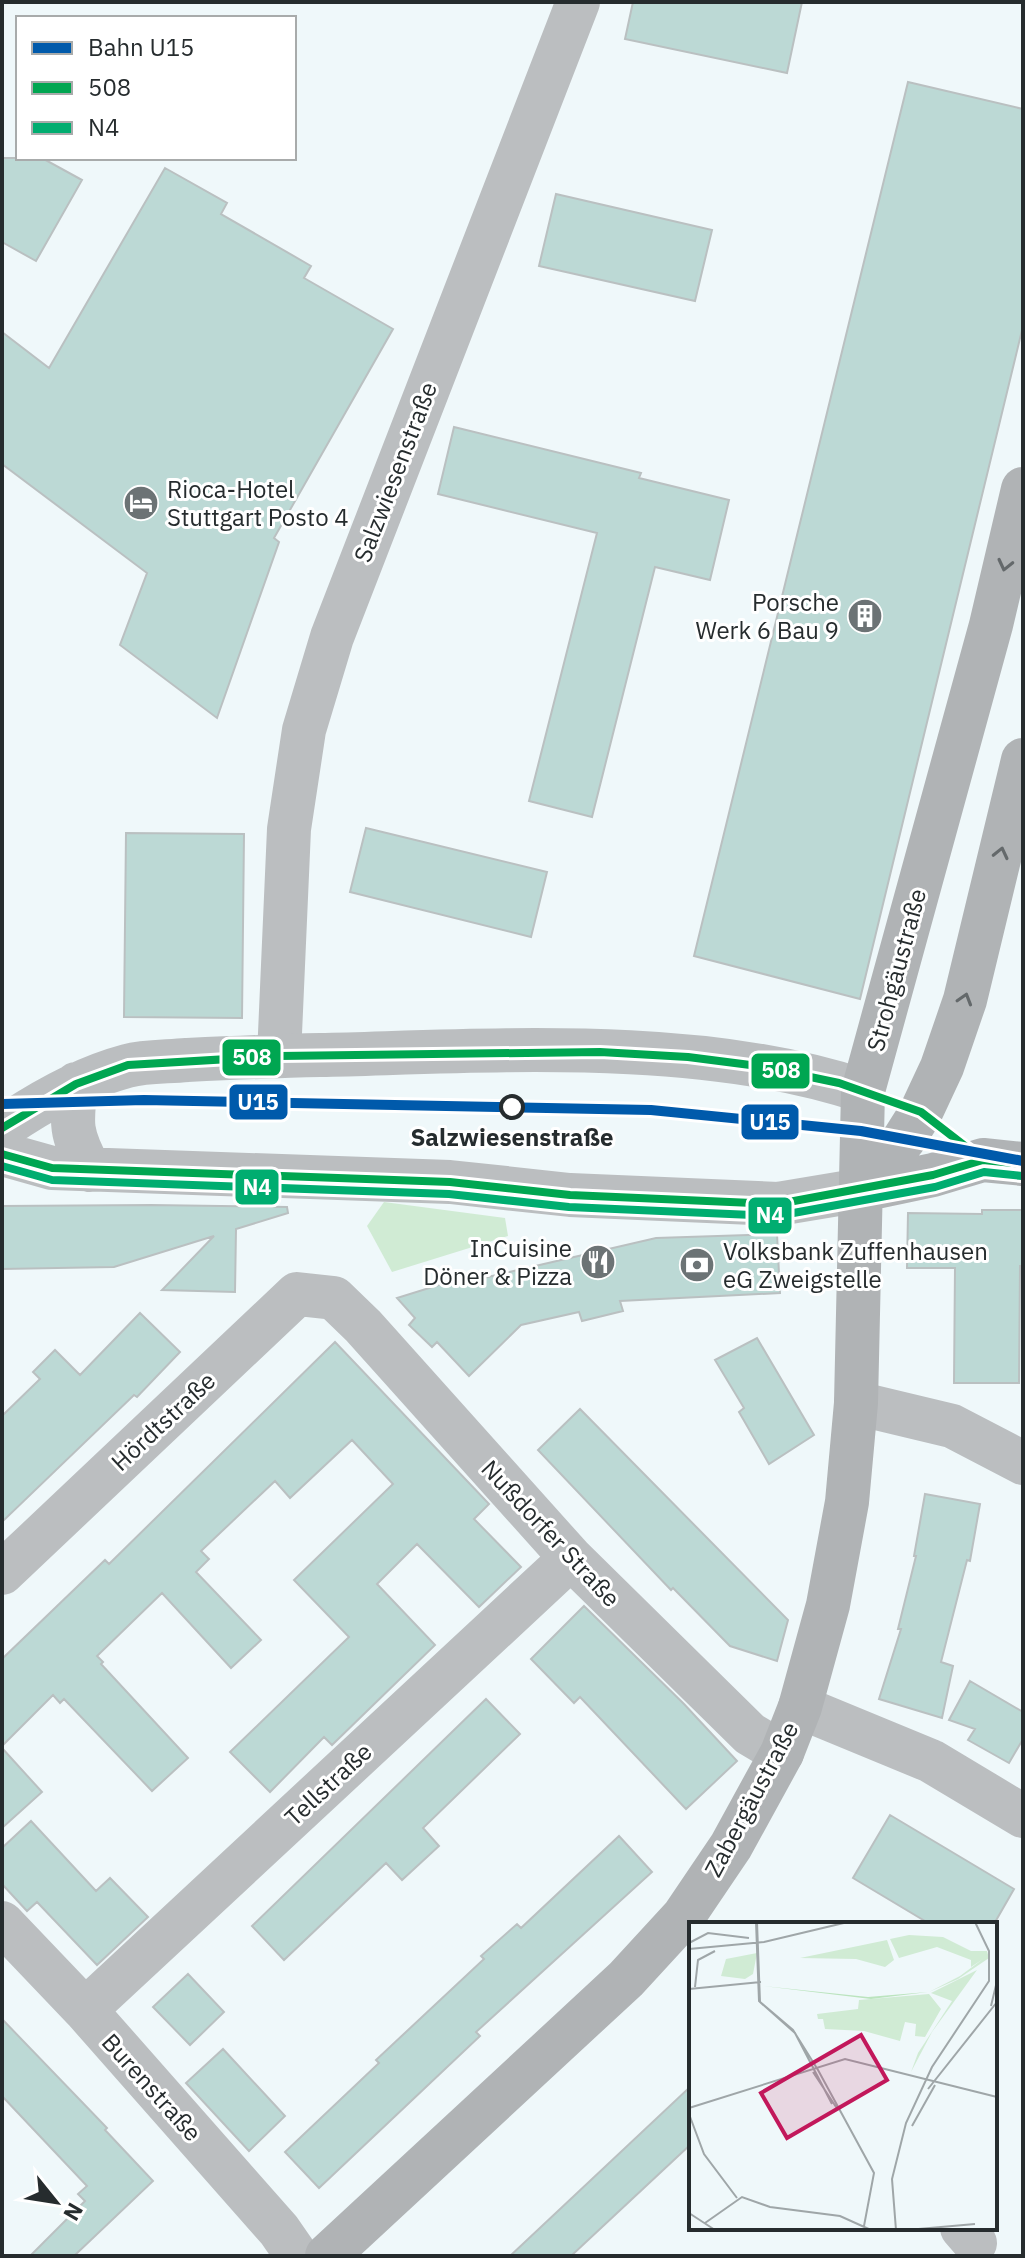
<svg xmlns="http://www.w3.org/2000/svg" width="1025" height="2258" font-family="'IBM Plex Sans',sans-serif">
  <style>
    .green { fill: #d0ebd4 }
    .building { fill: #bcd9d5; stroke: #bac0c1; stroke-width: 2 }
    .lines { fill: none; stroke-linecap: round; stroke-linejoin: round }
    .minor { stroke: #bbbec0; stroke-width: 44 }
    .tertiary { stroke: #bbbec0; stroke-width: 44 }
    .secondary { stroke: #b0b3b5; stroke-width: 44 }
    .bus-1-casing { stroke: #fff; stroke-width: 14 }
    .bus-2-casing { stroke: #fff; stroke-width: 14 }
    .bus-1 { stroke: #00a651; stroke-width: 8 }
    .bus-2 { stroke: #00ad70; stroke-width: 8 }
    .rail-1-casing { stroke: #fff; stroke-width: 16 }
    .rail-1 { stroke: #005aab; stroke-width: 10 }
    .oneway { stroke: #64696b }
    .stop-dot { fill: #fff; stroke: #262c2e; stroke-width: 4 }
    .labels { text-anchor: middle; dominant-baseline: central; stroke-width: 6; stroke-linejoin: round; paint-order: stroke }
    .street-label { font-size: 24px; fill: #262c2e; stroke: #fff }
    .poi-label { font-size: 24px; fill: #262c2e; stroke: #fff; text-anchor: start }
    .stop-label { font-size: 24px; font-weight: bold; fill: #262c2e; stroke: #fff }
    .inset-road { fill: none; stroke: #9fa6a8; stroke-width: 2 }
    .view { fill: #c2185b; fill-opacity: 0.15; stroke: #c2185b; stroke-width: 4 }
    .inset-edge { fill: none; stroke: #262c2e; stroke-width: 4 }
    .line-badge { stroke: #fff; stroke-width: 3 }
    .badge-label { font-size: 22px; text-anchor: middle; font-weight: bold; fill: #fff }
  </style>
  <rect width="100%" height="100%" fill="#eff8fa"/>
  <path class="green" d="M384,1202L505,1218L508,1236L392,1272L367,1226Z"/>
  <path class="building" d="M633,2H802L787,73L625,39Z
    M908,82L1023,109V326L860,999L694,956Z
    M2,158H42L82,180L36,261L2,242Z
    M165,168L227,203L221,214L311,266L304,278L393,329L274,538L279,542L217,718L120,645L147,573L2,464V332L49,368Z
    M556,194L712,230L695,301L539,266Z
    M454,427L641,473L639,478L729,500L710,580L655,567L592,817L529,801L597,533L438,494Z
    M366,828L547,872L531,937L350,892Z
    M126,833L244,834L242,1018L124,1017Z
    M151,1205L287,1207L288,1213L236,1229L235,1292L162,1290L214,1236L114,1267L2,1269V1206Z
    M982,1210H1023V1266H1020L1019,1383H954L955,1268H907L908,1213L982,1214Z
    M777,1234L780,1293L620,1301L623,1311L582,1321L579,1312L521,1325L469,1376L437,1342L432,1347L409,1325L415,1318L397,1298L474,1274L475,1280L656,1238Z
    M140,1313L180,1352L137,1397L134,1395L2,1522V1416L40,1379L33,1372L55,1350L80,1375Z
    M757,1338L814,1435L769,1464L739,1412L744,1408L715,1360Z
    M335,1342L489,1504L474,1519L521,1567L479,1607L417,1544L377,1584L435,1645L332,1745L324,1737L270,1792L230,1752L349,1637L294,1580L393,1484L352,1440L290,1498L275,1481L201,1551L209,1559L196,1572L261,1640L231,1668L162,1593L97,1656L103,1662L101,1664L188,1758L152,1791L64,1699L60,1703L53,1695L2,1746V1659L105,1560L109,1564Z
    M580,1409L788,1620L777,1661L730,1646L673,1588L671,1590L538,1450Z
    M925,1494L980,1504L970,1561L967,1560L941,1662L953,1666L942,1718L879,1699L901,1629H898L916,1556H914Z
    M584,1606L684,1704L737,1761L686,1809L580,1697L574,1703L531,1659Z
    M970,1681L1023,1712V1739L1009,1763L968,1740L975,1729L949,1720Z
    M486,1699L520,1734L423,1828L439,1846L402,1880L386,1863L284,1960L252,1926Z
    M2,1748L42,1792L2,1828Z
    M890,1815L1014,1889L994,1924H930L853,1878Z
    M31,1821L96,1891L110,1878L148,1917L97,1965L37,1902L27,1911L2,1884V1848Z
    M619,1836L652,1872L476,2032L480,2036L319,2188L285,2152L379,2063L376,2060L484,1959L481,1956L517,1924L521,1928Z
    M188,1974L224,2012L190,2045L153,2007Z
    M2,2019L107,2128L105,2130L153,2181L74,2256H30L85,2201L78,2194L87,2186L2,2096Z
    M223,2049L285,2116L249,2151L186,2083Z
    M691,2086V2144L571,2256H510Z"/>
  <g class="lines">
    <path class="minor" d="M279,1056L289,829L304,730L332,637L578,2
      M856,1403L952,1426L1023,1463
      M2,1573L297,1294L334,1298L363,1326L571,1558L750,1734L782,1753
      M800,1707L931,1761L1023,1816
      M2,1923L85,2010L279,2230L297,2256
      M85,2010L571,1558
      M962,2228L975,2243"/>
    <path class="tertiary" d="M76,1084C71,1124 70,1134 90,1170
      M2,1128C40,1102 82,1078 127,1066C146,1061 167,1062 187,1060C231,1058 276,1056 320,1055C491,1051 700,1036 863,1091
      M2,1154L52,1168L450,1182L570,1195L778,1204L862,1190"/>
    <path class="secondary" d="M862,1190L904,1139L921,1112L942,1067L965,1000L1023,760
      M862,1190L933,1175L983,1160L1023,1164
      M327,2256L626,1979L683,1917L731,1846L782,1753L800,1707L828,1605L847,1502L856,1403L863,1091L991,625L1023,489"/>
    <defs>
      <path id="bus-1" d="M2,1128L76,1084L128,1065L279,1056L600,1052L688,1057L758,1066L839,1083L921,1112L983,1160L1023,1164
        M2,1154L52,1168L450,1182L570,1195L778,1204L933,1175L983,1160L1023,1164"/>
      <path id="bus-2" d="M2,1166L52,1180L449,1194L569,1207L777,1216L935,1187L984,1172L1022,1176"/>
    </defs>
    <use href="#bus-1" class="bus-1-casing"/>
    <use href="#bus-2" class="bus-2-casing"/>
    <use href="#bus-1" class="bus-1"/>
    <use href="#bus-2" class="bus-2"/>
    <defs>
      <path id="rail-1" d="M2,1104L144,1100L651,1110L861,1131L1023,1161"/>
    </defs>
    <use href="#rail-1" class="rail-1-casing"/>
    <use href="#rail-1" class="rail-1"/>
  </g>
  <defs><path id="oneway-chevron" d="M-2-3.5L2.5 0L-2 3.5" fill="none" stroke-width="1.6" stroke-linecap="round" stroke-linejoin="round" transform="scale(2)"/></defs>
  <g class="oneway">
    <use href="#oneway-chevron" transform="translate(1005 565) rotate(103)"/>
    <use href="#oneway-chevron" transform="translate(1001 853) rotate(-77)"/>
    <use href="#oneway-chevron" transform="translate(965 999) rotate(-73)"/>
  </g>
  <defs>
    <symbol id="hotel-disc" viewBox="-11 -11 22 22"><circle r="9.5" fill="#6c7375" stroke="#fff"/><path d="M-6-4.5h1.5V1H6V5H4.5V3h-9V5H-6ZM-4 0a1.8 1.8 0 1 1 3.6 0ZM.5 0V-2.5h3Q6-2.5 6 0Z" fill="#fff"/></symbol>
    <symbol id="building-disc" viewBox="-11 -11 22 22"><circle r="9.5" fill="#6c7375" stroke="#fff"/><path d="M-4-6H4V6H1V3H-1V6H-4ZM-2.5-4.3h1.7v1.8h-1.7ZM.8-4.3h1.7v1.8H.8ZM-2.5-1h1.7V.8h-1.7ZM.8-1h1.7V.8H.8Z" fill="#fff"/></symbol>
    <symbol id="restaurant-disc" viewBox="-11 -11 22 22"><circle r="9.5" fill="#6c7375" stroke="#fff"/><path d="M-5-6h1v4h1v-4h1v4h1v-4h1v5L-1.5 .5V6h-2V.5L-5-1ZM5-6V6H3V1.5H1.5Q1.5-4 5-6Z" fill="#fff"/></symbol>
    <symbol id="bank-disc" viewBox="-11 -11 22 22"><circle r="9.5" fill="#6c7375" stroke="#fff"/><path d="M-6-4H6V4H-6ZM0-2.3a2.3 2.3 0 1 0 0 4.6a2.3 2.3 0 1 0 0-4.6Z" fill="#fff"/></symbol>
  </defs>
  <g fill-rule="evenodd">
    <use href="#hotel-disc" x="121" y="483" width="40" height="40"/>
    <use href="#building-disc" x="845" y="596" width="40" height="40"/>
    <use href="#restaurant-disc" x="578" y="1242" width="40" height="40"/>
    <use href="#bank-disc" x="677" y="1245" width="40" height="40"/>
  </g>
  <circle class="stop-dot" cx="512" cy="1107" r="11"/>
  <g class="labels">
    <g class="street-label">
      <text transform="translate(395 472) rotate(-69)">Salzwiesenstraße</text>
      <text transform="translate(896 970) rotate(-75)">Strohgäustraße</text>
      <text transform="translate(163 1421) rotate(-43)">Hördtstraße</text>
      <text transform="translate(551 1533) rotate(47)">Nußdorfer Straße</text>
      <text transform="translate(328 1784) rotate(-43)">Tellstraße</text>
      <text transform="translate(751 1799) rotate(-62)">Zabergäustraße</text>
      <text transform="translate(152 2087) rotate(48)">Burenstraße</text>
    </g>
    <g class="poi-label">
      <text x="167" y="489">Rioca-Hotel<tspan x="167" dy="28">Stuttgart Posto 4</tspan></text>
      <text x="839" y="602" text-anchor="end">Porsche<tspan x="839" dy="28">Werk 6 Bau 9</tspan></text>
      <text x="572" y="1248" text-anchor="end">InCuisine<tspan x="572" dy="28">Döner &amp; Pizza</tspan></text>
      <text x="723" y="1251">Volksbank Zuffenhausen<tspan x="723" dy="28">eG Zweigstelle</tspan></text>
    </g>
    <g class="stop-label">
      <text x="512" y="1137">Salzwiesenstraße</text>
    </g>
  </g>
  <g transform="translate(689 1922)">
    <rect width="308" height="308" fill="#eff8fa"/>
    <path d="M220,13L254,15L282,29H298L300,36L269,57L240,70L271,54L294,37L282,45V38L248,25L210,36L201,17ZM198,18L205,38L196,45L167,37L111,36ZM68,31L64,52L56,57L32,54L37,37ZM288,48L243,110L222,150L229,131L263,79L242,71ZM240,72L252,87L236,115L226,114L227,102L216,100L211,119L175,109L136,107L134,97H129L128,92L169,87L170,78Z" fill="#d0ebd4"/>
    <path d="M74,64L179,75L239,70L182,77Z" fill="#bbe4be"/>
    <path class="inset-road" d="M67,0L70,79L104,108L129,148M68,0L71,80L106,111L143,182M0,21L19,11L60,16M0,27L75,20L159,0M6,65L9,38L26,29M0,67L72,60M302,84L308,59M129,148L185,251L175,304M124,150L149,188M239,167L308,80M0,186L156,137L308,175M0,192L15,232L48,276M223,204L246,163M0,291L26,308M16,301L53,275L81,285L151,294L182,308M207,308L203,257L217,201L243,145L300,59V29L286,0M218,308L286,302"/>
    <path class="view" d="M172,113L198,158L98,216L72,171Z"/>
    <rect width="308" height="308" class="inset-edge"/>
  </g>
  <g class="line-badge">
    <rect x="221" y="1038" width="61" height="39" rx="8" fill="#00a651"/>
    <rect x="750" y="1052" width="61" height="38" rx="8" fill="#00a651"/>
    <rect x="228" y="1083" width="61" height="38" rx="8" fill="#005aab"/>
    <rect x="740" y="1103" width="60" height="38" rx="8" fill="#005aab"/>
    <rect x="234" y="1168" width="46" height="38" rx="8" fill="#00ad70"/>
    <rect x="747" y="1196" width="46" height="39" rx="8" fill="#00ad70"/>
  </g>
  <g class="badge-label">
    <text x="252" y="1065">508</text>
    <text x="781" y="1078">508</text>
    <text x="258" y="1110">U15</text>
    <text x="770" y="1130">U15</text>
    <text x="257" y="1195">N4</text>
    <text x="770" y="1223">N4</text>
  </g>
  <rect width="1025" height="2258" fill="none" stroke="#262c2e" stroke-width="8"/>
  <rect x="16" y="16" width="280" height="144" fill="#ffffff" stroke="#a8abab" stroke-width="2"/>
  <rect x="32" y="42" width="40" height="12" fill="#005aab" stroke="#a8abab" stroke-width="2"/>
  <text x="88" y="56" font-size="24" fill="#262c2e">Bahn U15</text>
  <rect x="32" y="82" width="40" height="12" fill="#00a651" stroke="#a8abab" stroke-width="2"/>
  <text x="88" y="96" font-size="24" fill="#262c2e">508</text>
  <rect x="32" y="122" width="40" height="12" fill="#00ad70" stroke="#a8abab" stroke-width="2"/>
  <text x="88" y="136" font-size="24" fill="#262c2e">N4</text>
  <g transform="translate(56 2202) rotate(120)" stroke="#ffffff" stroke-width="6" paint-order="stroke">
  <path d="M0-6L14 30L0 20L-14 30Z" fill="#262c2e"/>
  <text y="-12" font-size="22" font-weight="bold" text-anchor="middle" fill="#262c2e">N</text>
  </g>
</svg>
